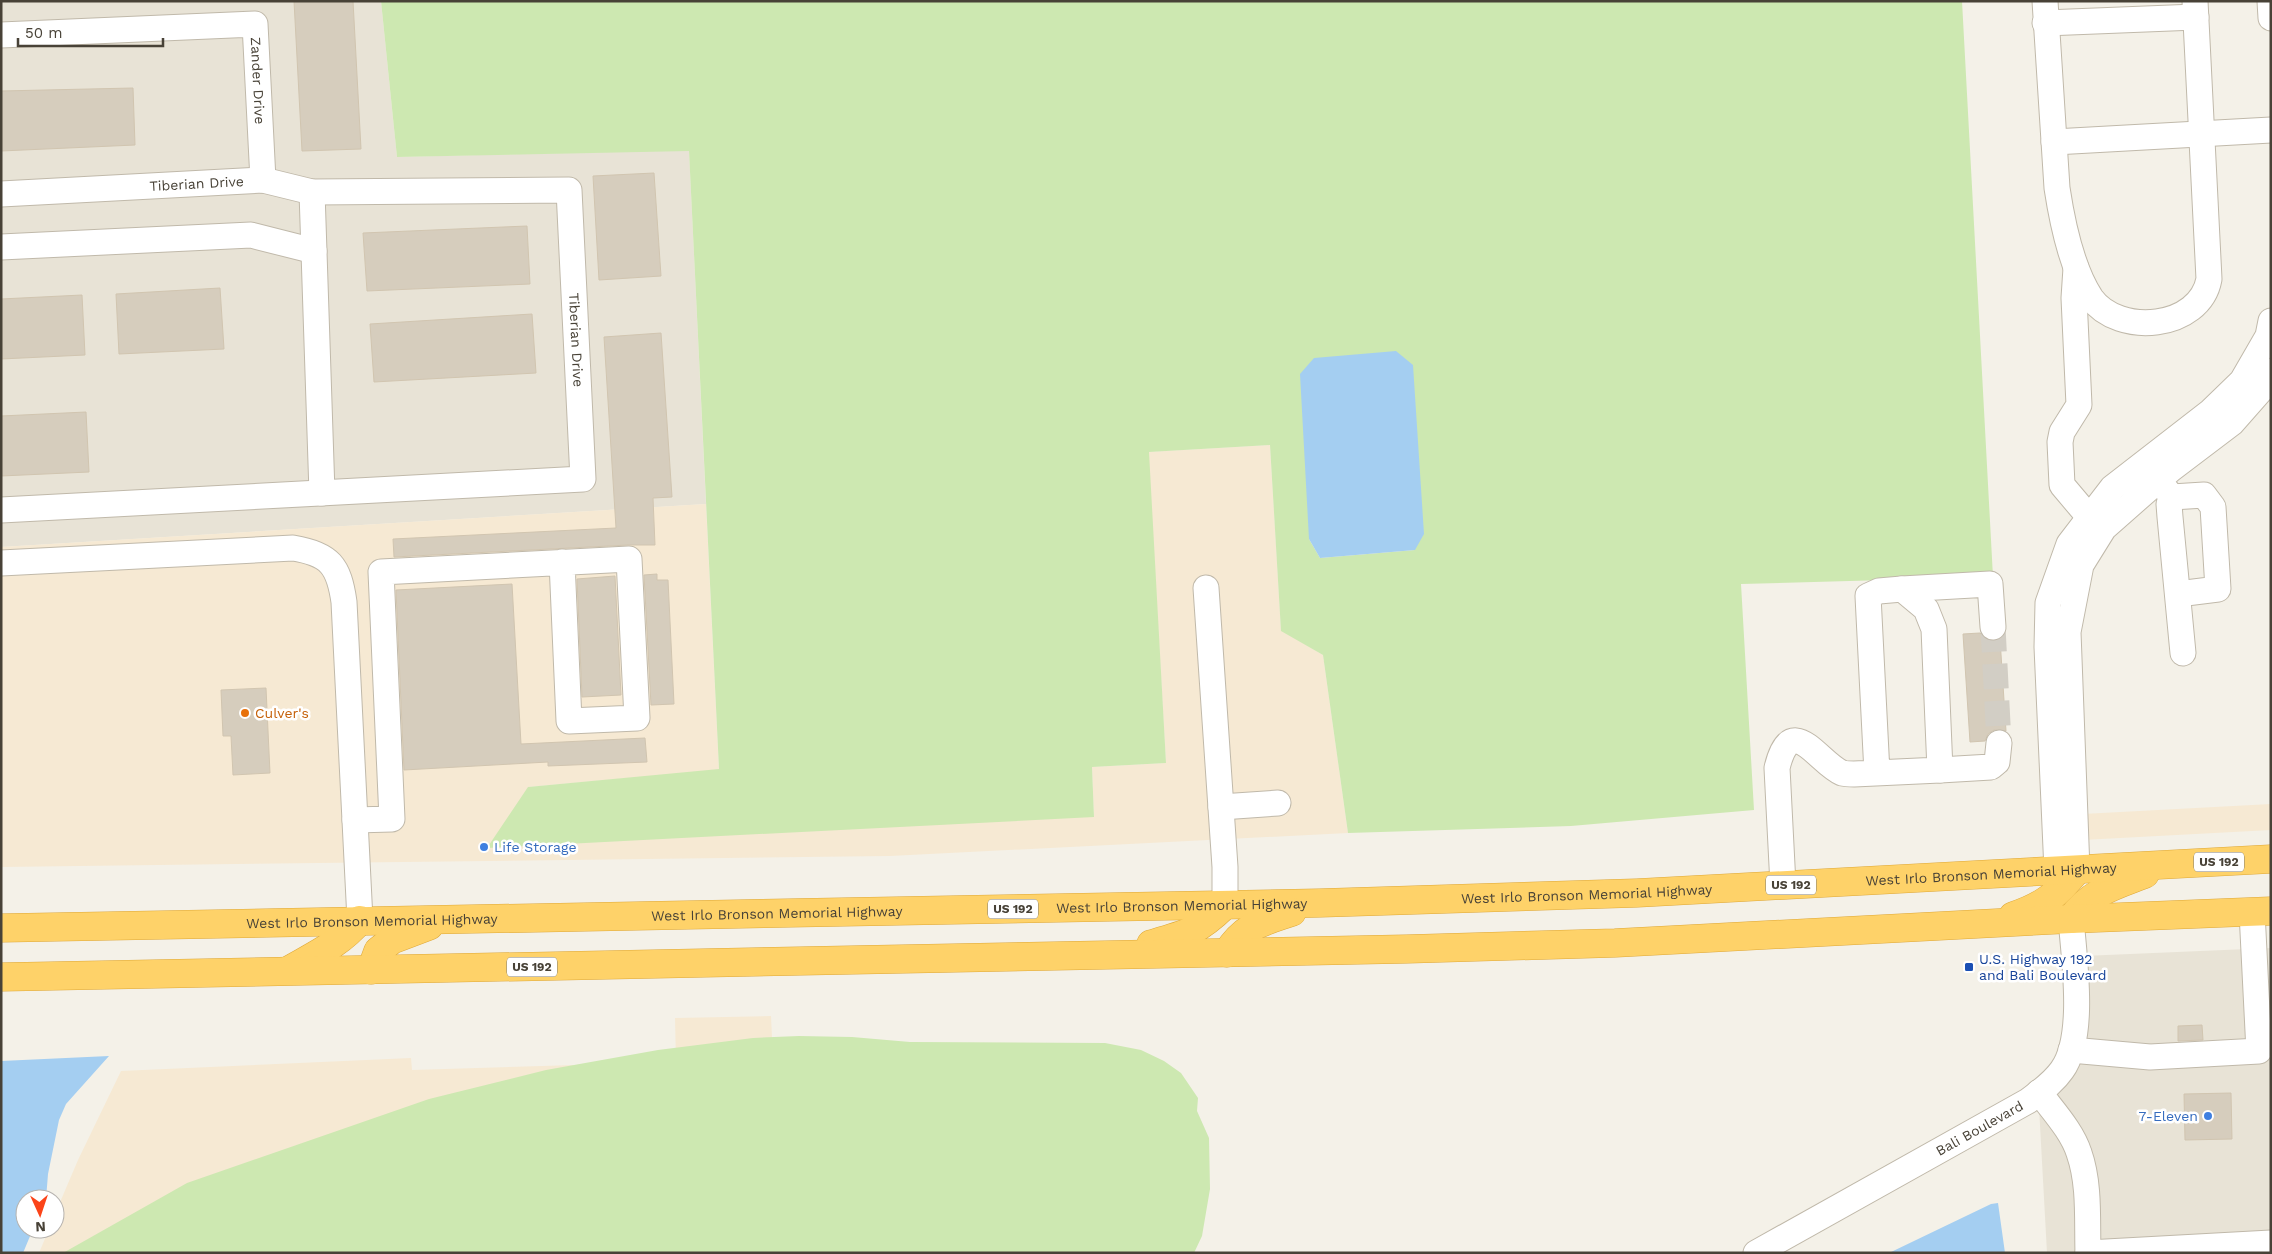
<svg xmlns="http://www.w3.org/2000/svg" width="2272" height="1254" font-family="'Work Sans',sans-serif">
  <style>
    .residential { fill: #e8e3d6 }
    .commercial { fill: #f6e9d3 }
    .green { fill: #cde8b1; fill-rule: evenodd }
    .water { fill: #a4cef1 }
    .building { fill: #d6cdbd; stroke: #d1c5b0 }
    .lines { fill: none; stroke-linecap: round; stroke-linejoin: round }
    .minor-tunnel { stroke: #d2cec5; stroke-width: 25; stroke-dasharray: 25 12; stroke-linecap: butt }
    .minor-casing { stroke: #c0b9aa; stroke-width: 27 }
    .highway-casing { stroke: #dea838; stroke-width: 29 }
    .minor { stroke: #fff; stroke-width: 25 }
    .highway { stroke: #fed269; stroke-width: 28 }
    .food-dot { fill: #e8710a; stroke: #fff; stroke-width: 2 }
    .shop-dot { fill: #3f7fe0; stroke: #fff; stroke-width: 2 }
    .transit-dot { fill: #1a4fb4; stroke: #fff; stroke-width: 2 }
    .labels { text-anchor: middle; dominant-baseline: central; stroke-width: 5; stroke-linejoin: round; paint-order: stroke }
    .shield { fill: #fff; stroke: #7f7b73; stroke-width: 1 }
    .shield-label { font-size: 12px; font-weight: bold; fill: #484237 }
    .street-label { font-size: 14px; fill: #484237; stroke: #fff }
    .food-label { font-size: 14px; fill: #c56008; stroke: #fff; text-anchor: start }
    .shop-label { font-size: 14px; fill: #366cbe; stroke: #fff; text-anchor: start }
    .transit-label { font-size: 14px; fill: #164399; stroke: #fff; text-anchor: start }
  </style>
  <rect width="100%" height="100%" fill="#f4f1e8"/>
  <path class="residential" d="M1,1H381L397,157L689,150L706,504L1,547Z
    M2271,948V1253H2047L2039,1107L2055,1094L2083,956Z"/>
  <path class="commercial" d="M1270,445L1281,630L1323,655L1348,833L890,856L1,867V547L706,504L719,770L528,787L1094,817L1092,767L1166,763L1148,452Z
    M2271,804V830L2045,842V816Z
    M771,1016L782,1253H39L49,1229H55V1214L78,1160L121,1071L411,1058L412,1070L676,1062L675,1018Z"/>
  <path class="green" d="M381,1H1962L1993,577L1741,584L1754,810L1571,826L1348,833L1323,655L1281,631L1270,445L1149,452L1166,763L1092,767L1094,817L487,848L528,787L719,769L689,151L397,157ZM1309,539L1415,550L1320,558Z
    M799,1036L852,1037L910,1042L1105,1043L1141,1050L1164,1061L1181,1073L1198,1098L1197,1111L1209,1138L1210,1189L1202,1236L1194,1253H63L187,1183L429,1099L546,1070L658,1050L753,1038Z"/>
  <path class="water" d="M1396,351L1413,365L1424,534L1415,550L1320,558L1309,539L1300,374L1314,358Z
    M109,1056L66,1104L59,1120L48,1174L46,1199H25V1229H33L23,1253H1V1061Z
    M1998,1203L2005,1253H1889L1991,1204Z"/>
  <path class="building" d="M294,1H353L361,149L302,151Z
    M133,88L135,145L1,151V91Z
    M654,173L661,276L599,280L593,176Z
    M527,226L530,284L367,291L363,233Z
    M220,288L224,349L119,354L116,294Z
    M82,295L85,355L1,359V299Z
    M532,314L536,373L374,382L370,324Z
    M661,333L672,497L653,498L655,545H628L394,557L393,539L616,528L604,337Z
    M86,412L89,472L1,476V416Z
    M657,574V580H668L674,704L651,705L644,575Z
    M615,576L621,695L582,697L577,579Z
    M512,584L521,744L645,738L647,762L548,766V762L404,770L396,590Z
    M1980,633L1987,640L2000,639L2006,731L1994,730L1988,734L1985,741L1970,742L1963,634Z
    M266,688L270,773L233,775L231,736H223L221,690Z
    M2202,1025L2203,1040L2178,1041V1026Z
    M2231,1093L2232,1139L2185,1140L2184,1094Z"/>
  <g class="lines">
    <path class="minor-tunnel" d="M1993,627L1999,743"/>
    <defs>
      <g id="minor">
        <path d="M2045,1L2057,188C2062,221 2072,269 2091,298C2119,337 2200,329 2209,279L2195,1"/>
        <path d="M2270,1L2271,18"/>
        <path d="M2045,23L2196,17"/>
        <path id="s1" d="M1,35L255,24L263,180"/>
        <path d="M2054,142L2271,130"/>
        <path d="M312,192L322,493"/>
        <path id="s2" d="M1,194L263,180L312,192L569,190L583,479L1,510"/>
        <path d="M1,247L251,235L314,251"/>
        <path d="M2076,268L2074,298L2079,405L2062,432L2060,442L2062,485L2089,517L2102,526"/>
        <path d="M2148,467L2172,497L2169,504L2170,517L2183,653"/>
        <path d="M2172,497L2204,495L2213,507L2218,589L2178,594"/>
        <path d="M1,563L293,548C330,554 339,566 344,602L360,920"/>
        <path d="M1206,588L1225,867V905"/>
        <path d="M1902,589L1990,584L1993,627"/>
        <path d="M1940,770L1991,767L1997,762L1999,743"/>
        <path d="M1221,807L1278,803"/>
        <path d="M355,820L392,819L381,572L629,559L637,718L569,721L562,562"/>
        <path d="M2077,870L2068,632L2081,565L2104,528L2170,470L2232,423L2262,389L2271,371"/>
        <path d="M2057,871L2047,647L2048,603L2069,544L2112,488L2210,412L2242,381L2268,336L2271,321"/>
        <path d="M1783,885L1777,768C1791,709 1818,763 1842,773C1846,774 1851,774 1854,774L1940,770L1934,629L1926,609L1902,589L1879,591L1868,596L1877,773"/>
        <path d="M2071,1050L2150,1057L2259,1051L2252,912"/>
        <path d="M2039,1092C2053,1111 2072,1131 2079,1153C2090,1184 2087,1221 2088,1253"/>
        <path id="s3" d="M1756,1253L2028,1101C2041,1091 2053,1083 2062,1070C2086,1037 2074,958 2071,919"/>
        <path d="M2088,1253L2271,1243"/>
      </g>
      <g id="highway">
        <path d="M2013,916C2043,906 2057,895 2077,870"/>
        <path d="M2071,919C2092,891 2114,886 2145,874"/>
        <path id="s4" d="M1,928L1320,903L1637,893L2271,859"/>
        <path d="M1151,944C1187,934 1197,932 1225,905"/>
        <path d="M1227,953C1244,925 1263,922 1292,912"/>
        <path d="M289,970C315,955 341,943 360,920"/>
        <path d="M371,970L378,951L392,940L429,926"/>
        <path d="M1,977L1407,949L1615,943L2071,919L2271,911"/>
      </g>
    </defs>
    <use href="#minor" class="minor-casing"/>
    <use href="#highway" class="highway-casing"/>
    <use href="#minor" class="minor"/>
    <use href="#highway" class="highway"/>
  </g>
  <circle class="food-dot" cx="245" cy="713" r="5"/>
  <g class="shop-dot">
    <circle cx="484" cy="847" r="5"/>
    <circle cx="2208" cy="1116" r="5"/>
  </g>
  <rect class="transit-dot" x="1964" y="962" width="10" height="10" rx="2.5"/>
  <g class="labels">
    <g class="shield">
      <rect x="2194" y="852.5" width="50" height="19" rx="4"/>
      <rect x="1766" y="875.5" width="50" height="19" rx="4"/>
      <rect x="988" y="899.5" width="50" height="19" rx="4"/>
      <rect x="507" y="957.5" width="50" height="19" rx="4"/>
    </g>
    <g class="shield-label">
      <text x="2219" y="862">US 192</text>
      <text x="1791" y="885">US 192</text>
      <text x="1013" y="909">US 192</text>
      <text x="532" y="967">US 192</text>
    </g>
    <g class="street-label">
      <text stroke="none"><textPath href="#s1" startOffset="311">Zander Drive</textPath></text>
      <text stroke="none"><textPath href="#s2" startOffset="196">Tiberian Drive</textPath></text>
      <text stroke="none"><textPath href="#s2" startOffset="720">Tiberian Drive</textPath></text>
      <text stroke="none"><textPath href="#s4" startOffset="1991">West Irlo Bronson Memorial Highway</textPath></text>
      <text stroke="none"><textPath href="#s4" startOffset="1586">West Irlo Bronson Memorial Highway</textPath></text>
      <text stroke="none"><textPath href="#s4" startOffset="1181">West Irlo Bronson Memorial Highway</textPath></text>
      <text stroke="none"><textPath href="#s4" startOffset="776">West Irlo Bronson Memorial Highway</textPath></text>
      <text stroke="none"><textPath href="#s4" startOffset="371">West Irlo Bronson Memorial Highway</textPath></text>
      <text stroke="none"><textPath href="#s3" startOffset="256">Bali Boulevard</textPath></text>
    </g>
    <g class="food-label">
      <text x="255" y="713">Culver's</text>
    </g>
    <g class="shop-label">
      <text x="494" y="847">Life Storage</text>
      <text x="2198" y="1116" text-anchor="end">7-Eleven</text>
    </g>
    <g class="transit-label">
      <text x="1979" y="959">U.S. Highway 192<tspan x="1979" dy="16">and Bali Boulevard</tspan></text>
    </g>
  </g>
  <rect width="2272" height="1254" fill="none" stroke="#484237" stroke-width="5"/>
  <g transform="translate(40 1214) rotate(177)"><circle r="24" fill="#ffffff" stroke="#b6b3af"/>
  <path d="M0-4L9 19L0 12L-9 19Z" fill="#fb4419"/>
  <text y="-8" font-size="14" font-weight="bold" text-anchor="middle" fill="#484237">N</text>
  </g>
  <path d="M18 38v8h145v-8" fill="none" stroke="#484237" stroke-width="2.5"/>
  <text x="25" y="38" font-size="15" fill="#484237" stroke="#ffffff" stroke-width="4" paint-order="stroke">50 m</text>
</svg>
